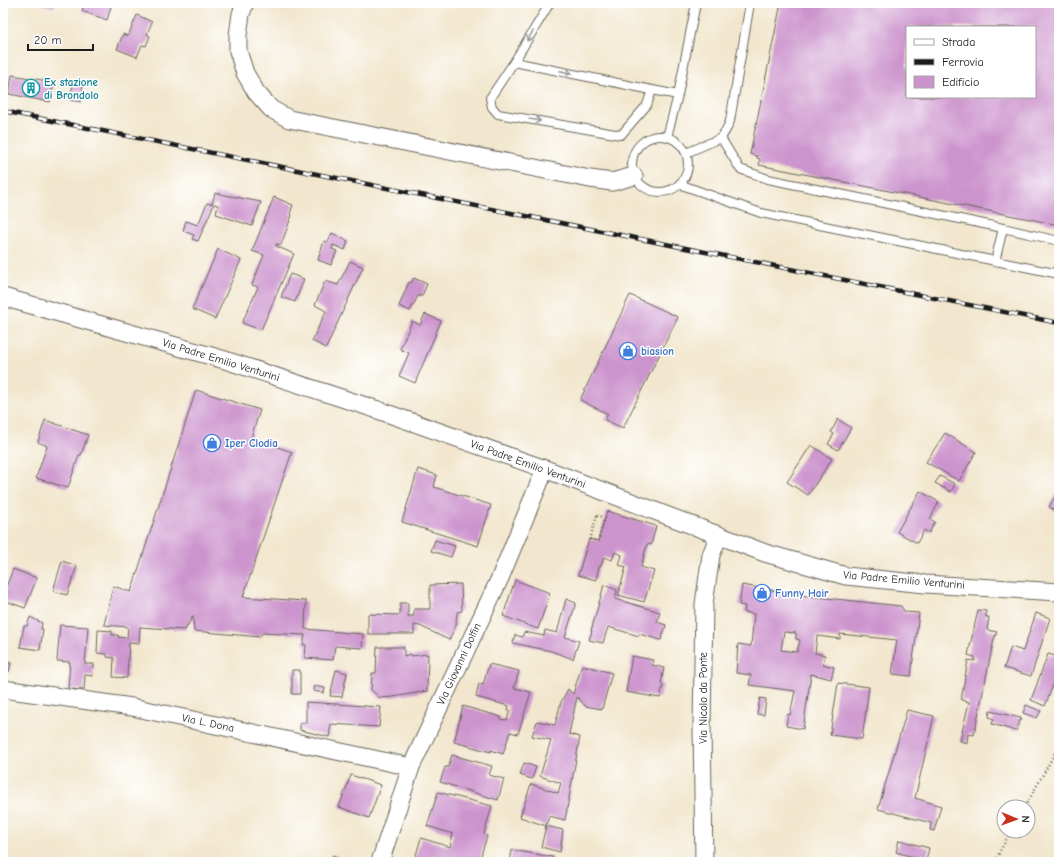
<svg xmlns="http://www.w3.org/2000/svg" width="1062" height="865" font-family="'Comic Neue',sans-serif">
  <style>
    .building { fill: #cc94cd; fill-rule: evenodd }
    .lines { fill: none; stroke-linecap: round; stroke-linejoin: round }
    .service-casing { stroke: #67635a; stroke-width: 10 }
    .minor-casing { stroke: #67635a; stroke-width: 19 }
    .path { stroke: #67635a; stroke-width: 2.5; stroke-dasharray: 1 3; stroke-linecap: butt }
    .service { stroke: #fff; stroke-width: 8 }
    .minor { stroke: #fff; stroke-width: 17 }
    .rail-casing { stroke: #1c1c1c; stroke-width: 4.5 }
    .rail { stroke: #fff; stroke-width: 3; stroke-dasharray: 9; stroke-linecap: butt }
    .oneway { stroke: #999 }
    .labels { text-anchor: middle; dominant-baseline: central; stroke-width: 3; stroke-linejoin: round; paint-order: stroke }
    .culture-label { font-size: 11px; font-weight: bold; fill: #0d838f; stroke: #fff; text-anchor: start }
    .shop-label { font-size: 11px; font-weight: bold; fill: #366cbe; stroke: #fff; text-anchor: start }
    .street-label { font-size: 11px; fill: #1c1c1c; stroke: #fff }
  </style>
  <rect width="100%" height="100%" fill="#fff"/>
  <filter id="ink" filterUnits="userSpaceOnUse"><feTurbulence type="fractalNoise" baseFrequency=".025" numOctaves="2"/><feDisplacementMap in="SourceGraphic" scale="8" xChannelSelector="R" yChannelSelector="G"/><feConvolveMatrix kernelMatrix="1 2 1 2 8 2 1 2 1" color-interpolation-filters="sRGB"/></filter>
  <filter id="wash" filterUnits="userSpaceOnUse"><feTurbulence type="fractalNoise" baseFrequency=".012" numOctaves="4" result="noise"/><feDisplacementMap in="SourceGraphic" scale="16" xChannelSelector="R" yChannelSelector="G"/><feGaussianBlur stdDeviation="0.9" result="paint"/><feColorMatrix in="noise" values="0 0 0 0 0 0 0 0 0 0 0 0 0 0 0 0 0 1.4 0 .05"/><feComposite in="paint" operator="in"/></filter>
  <g filter="url(#wash)">
    <rect width="100%" height="100%" fill="#f2e7ce"/>
    <g id="blocks">
      <path class="building" d="M42,3H55L54,7L41,4Z
        M84,3H112L107,20L82,11Z
        M781,3H1059V225L759,165L760,159L757,158V156L750,154ZM907,27H1035V97H907Z
        M137,15L152,22L147,34L150,36L146,46L142,45L137,57L117,49L123,34L128,36Z
        M12,75L54,82L50,102L9,94Z
        M73,84L83,86L81,102L70,100Z
        M215,193L261,202L252,226L216,214L218,205L214,204L198,241L192,239L194,235L183,231L186,221L198,225L207,203L212,204Z
        M274,197L293,205L290,214L292,215L281,245L276,244V246L294,254L261,330L242,323L258,287L252,285L264,255L252,251Z
        M332,233L348,241L345,250L333,245L332,249L337,251L331,265L318,260L324,241L328,242Z
        M218,249L241,260L215,319L192,309Z
        M350,261L363,267L326,348L312,341L326,311L315,305L325,281L338,285Z
        M290,274L304,279L295,302L281,297Z
        M414,278L427,284L422,296H418L410,311L399,306L409,282L411,283Z
        M630,295L678,317L623,428L605,420L608,414L580,400Z
        M425,314L441,321L415,383L399,376L409,353L400,349L412,321L420,325Z
        M196,390L260,410L251,438L292,452L243,597L306,601L305,629L363,634L362,648L335,646L333,660L305,658L306,645H303L305,635L262,633L260,637L194,631L193,616L185,630L140,627L139,644L129,643L127,678L113,677L114,658L107,657V654L97,653L98,630L112,631V635H118V637L127,638L128,627L104,625L113,586L131,592Z
        M838,419L851,428L838,450L828,444L834,434L831,432Z
        M45,420L88,435L81,455H79L68,488L36,478L47,446L38,442Z
        M945,433L976,452L959,481L926,462Z
        M811,445L832,459L808,495L787,482Z
        M418,469L437,475L434,487L491,505L478,546L402,522Z
        M940,476L955,484L951,492L935,483Z
        M1059,489V513L1049,507Z
        M920,491L939,502L930,519L935,522L929,533L924,530L917,543L897,532Z
        M607,511L656,526L651,545L647,544L641,567L654,571L644,602L618,595L626,567L619,565L622,555L615,552L612,560L604,557L601,566H599L596,580L578,575L589,539L598,541Z
        M435,540L455,546L451,557L431,551Z
        M62,561L77,566L67,595L53,591Z
        M13,569L37,578L25,608L3,600V595Z
        M515,580L550,593L538,629L503,616Z
        M461,584L462,611L457,612L456,622L457,623L449,640L420,626L414,625V634H368V614L400,615V603H408V616H414V609H430V585Z
        M604,585L617,590L615,599L660,612L657,622L666,625L661,640L639,634V636L608,627L603,643L589,640L592,631H591Z
        M742,585L807,596L901,606L905,612L919,613L911,676L892,674L897,640L840,634V639L817,636L815,653L825,655L823,664L834,667L831,679L811,674L803,729L786,726L788,714L790,715L795,691L749,685L751,675L736,673L738,644L751,646L754,614L744,612L745,606L739,605ZM784,632L796,633V639L800,640L797,652L781,650Z
        M566,599L576,603L565,637L579,641L573,659L551,651L513,643L515,635L522,637L524,632L544,636L545,630L557,633Z
        M978,610L986,611V617H989L987,630L997,632L994,639L974,735L968,734L967,743L960,741L969,702L961,700L968,660L975,661V657L968,655Z
        M1036,613L1050,618L1031,676L1004,668L1011,647L1023,651Z
        M30,617L42,623L41,629H43L40,650L20,647L24,626H27Z
        M60,625L88,627L85,664H94L93,676L85,675L84,690L68,689L70,662L57,661Z
        M377,647H404V656L411,654V656L428,654L427,691L393,697L380,698L377,695L371,690L372,673H376Z
        M1048,654L1059,657L1056,669L1059,670L1045,706L1031,700Z
        M632,656L653,660L652,665L664,668L661,684L663,685L660,698L626,692Z
        M3,661L11,663L9,672L3,670Z
        M489,664L519,671L514,688L531,692L518,734L510,732L503,754L491,750V752L454,742L463,706L501,717L500,719L507,720L510,710H508L509,706L476,697L479,683L483,685Z
        M582,665L612,673L602,709L585,706L577,697L569,734L580,737L565,820L549,816L546,826L563,830L560,852L541,847L546,826L520,817L531,784L558,793L561,783L540,776L551,740L532,736L537,721L555,725L561,702L568,689L573,694Z
        M292,670H300V694H292Z
        M336,670L347,673L342,697L330,696Z
        M838,683L869,687L862,739L830,735Z
        M314,686L325,688L324,693L313,691Z
        M760,698L766,699L764,715L757,714Z
        M306,702L381,707L379,727L331,724L329,737L300,730V723H306Z
        M1026,705L1041,711L1037,718L1023,713Z
        M907,710L934,716L915,798L941,806L934,831L930,830L931,823L878,809Z
        M990,711L1021,718L1016,731L992,724L994,719L989,717Z
        M452,755L492,766L489,775L504,779L498,800L440,782L445,767H448Z
        M524,763L536,767L532,779L520,775Z
        M351,775L381,785L369,818L339,807Z
        M438,792L492,806L484,834L487,836L479,862H414L421,838L450,847L453,834L427,826Z
        M899,840L929,848L926,861L896,852Z
        M512,850L553,857L552,862H510Z
        M333,855L345,862H329Z"/>
    </g>
  </g>
  <g filter="url(#ink)">
    <use href="#blocks" fill-opacity="0" stroke="#67635a" stroke-width="1"/>
    <g class="lines">
      <defs>
        <path id="service" d="M550,3L514,62L490,98L492,107L498,114L621,135L647,105L652,90L678,95
          M514,62L652,90
          M632 164a28 28 0 1 1 56 0a28 28 0 1 1-56 0Z
          M667,137L678,95L696,3
          M721,138L740,169L768,179L1003,228L995,262
          M686,153L721,138L726,130L730,121L750,3
          M679,184L761,213L1059,274
          M1003,228L1059,241"/>
        <path id="minor" d="M245,3L241,14L238,35V51L245,73L256,92L271,109L289,119L590,179L612,182L634,176
          M3,297L225,360L375,409L545,469L765,553L846,576L925,584L1059,592
          M3,689L132,707L411,767
          M380,862L411,767L500,578L545,469
          M704,862L702,726L704,604L711,555L719,535"/>
      </defs>
      <use href="#service" class="service-casing"/>
      <use href="#minor" class="minor-casing"/>
      <path class="path" d="M597,515L605,518L598,541L590,539Z
        M1025,807L1055,753L1059,749
        M996,862L1000,851L1011,831"/>
      <use href="#service" class="service"/>
      <use href="#minor" class="minor"/>
      <defs>
        <path id="rail" d="M3,111L1059,323"/>
      </defs>
      <use href="#rail" class="rail-casing"/>
      <use href="#rail" class="rail"/>
    </g>
    <defs><path id="oneway-shaft" d="M-6 0H5M1.5-3L5.5 0L1.5 3" fill="none" stroke-width="1.6" stroke-linecap="round" stroke-linejoin="round"/></defs>
    <g class="oneway">
      <use href="#oneway-shaft" transform="translate(530 36) rotate(122)"/>
      <use href="#oneway-shaft" transform="translate(566 72) rotate(11)"/>
      <use href="#oneway-shaft" transform="translate(535 120) rotate(10)"/>
    </g>
  </g>
  <defs>
    <symbol id="building-ring" viewBox="-11 -11 22 22"><circle r="9.5" fill="#fff" stroke="#0f9aa8" stroke-width="1.5"/><path d="M-4-6H4V6H1V3H-1V6H-4ZM-2.5-4.3h1.7v1.8h-1.7ZM.8-4.3h1.7v1.8H.8ZM-2.5-1h1.7V.8h-1.7ZM.8-1h1.7V.8H.8Z" fill="#0f9aa8"/></symbol>
    <symbol id="shop-ring" viewBox="-11 -11 22 22"><circle r="9.5" fill="#fff" stroke="#3f7fe0" stroke-width="1.5"/><path d="M-5-2.5h2.3a2.7 3.5 0 0 1 5.4 0H5L5.5 6h-11ZM-1.5-2.5h3a1.5 2.3 0 0 0-3 0Z" fill="#3f7fe0"/></symbol>
  </defs>
  <g fill-rule="evenodd">
    <use href="#building-ring" x="21" y="78" width="20" height="20"/>
    <use href="#shop-ring" x="618" y="341" width="20" height="20"/>
    <use href="#shop-ring" x="202" y="433" width="20" height="20"/>
    <use href="#shop-ring" x="752" y="583" width="20" height="20"/>
  </g>
  <g class="labels">
    <g class="culture-label">
      <text x="44" y="82">Ex stazione<tspan x="44" dy="13">di Brondolo</tspan></text>
    </g>
    <g class="shop-label">
      <text x="641" y="351">biasion</text>
      <text x="225" y="443">Iper Clodia</text>
      <text x="775" y="593">Funny Hair</text>
    </g>
    <g class="street-label">
      <text transform="translate(221 360) rotate(17)">Via Padre Emilio Venturini</text>
      <text transform="translate(528 464) rotate(20)">Via Padre Emilio Venturini</text>
      <text transform="translate(904 580) rotate(5)">Via Padre Emilio Venturini</text>
      <text transform="translate(459 664) rotate(-65)">Via Giovanni Dolfin</text>
      <text transform="translate(703 698) rotate(-90)">Via Nicolo da Ponte</text>
      <text transform="translate(208 723) rotate(12)">Via L. Dona</text>
    </g>
  </g>
  <rect width="1062" height="865" fill="none" stroke="#fff" stroke-width="16"/>
  <rect x="906" y="26" width="130" height="72" fill="#ffffff" stroke="#a4a4a4"/>
  <rect x="914" y="39" width="20" height="6" fill="#ffffff" stroke="#a4a4a4"/>
  <text x="942" y="46" font-size="12" fill="#1c1c1c">Strada</text>
  <rect x="914" y="59" width="20" height="6" fill="#1c1c1c" stroke="#a4a4a4"/>
  <text x="942" y="66" font-size="12" fill="#1c1c1c">Ferrovia</text>
  <rect x="914" y="76" width="20" height="12" fill="#cc94cd" stroke="#a4a4a4"/>
  <text x="942" y="86" font-size="12" fill="#1c1c1c">Edificio</text>
  <g transform="translate(1016 819) rotate(91)"><circle r="19" fill="#ffffff" stroke="#a4a4a4"/>
  <path d="M0-3L7 15L0 10L-7 15Z" fill="#c8321e"/>
  <text y="-6" font-size="11" font-weight="bold" text-anchor="middle" fill="#1c1c1c">N</text>
  </g>
  <path d="M28 44v6h65v-6" fill="none" stroke="#1c1c1c" stroke-width="2"/>
  <text x="34" y="44" font-size="12" fill="#1c1c1c" stroke="#ffffff" stroke-width="3" paint-order="stroke">20 m</text>
</svg>
